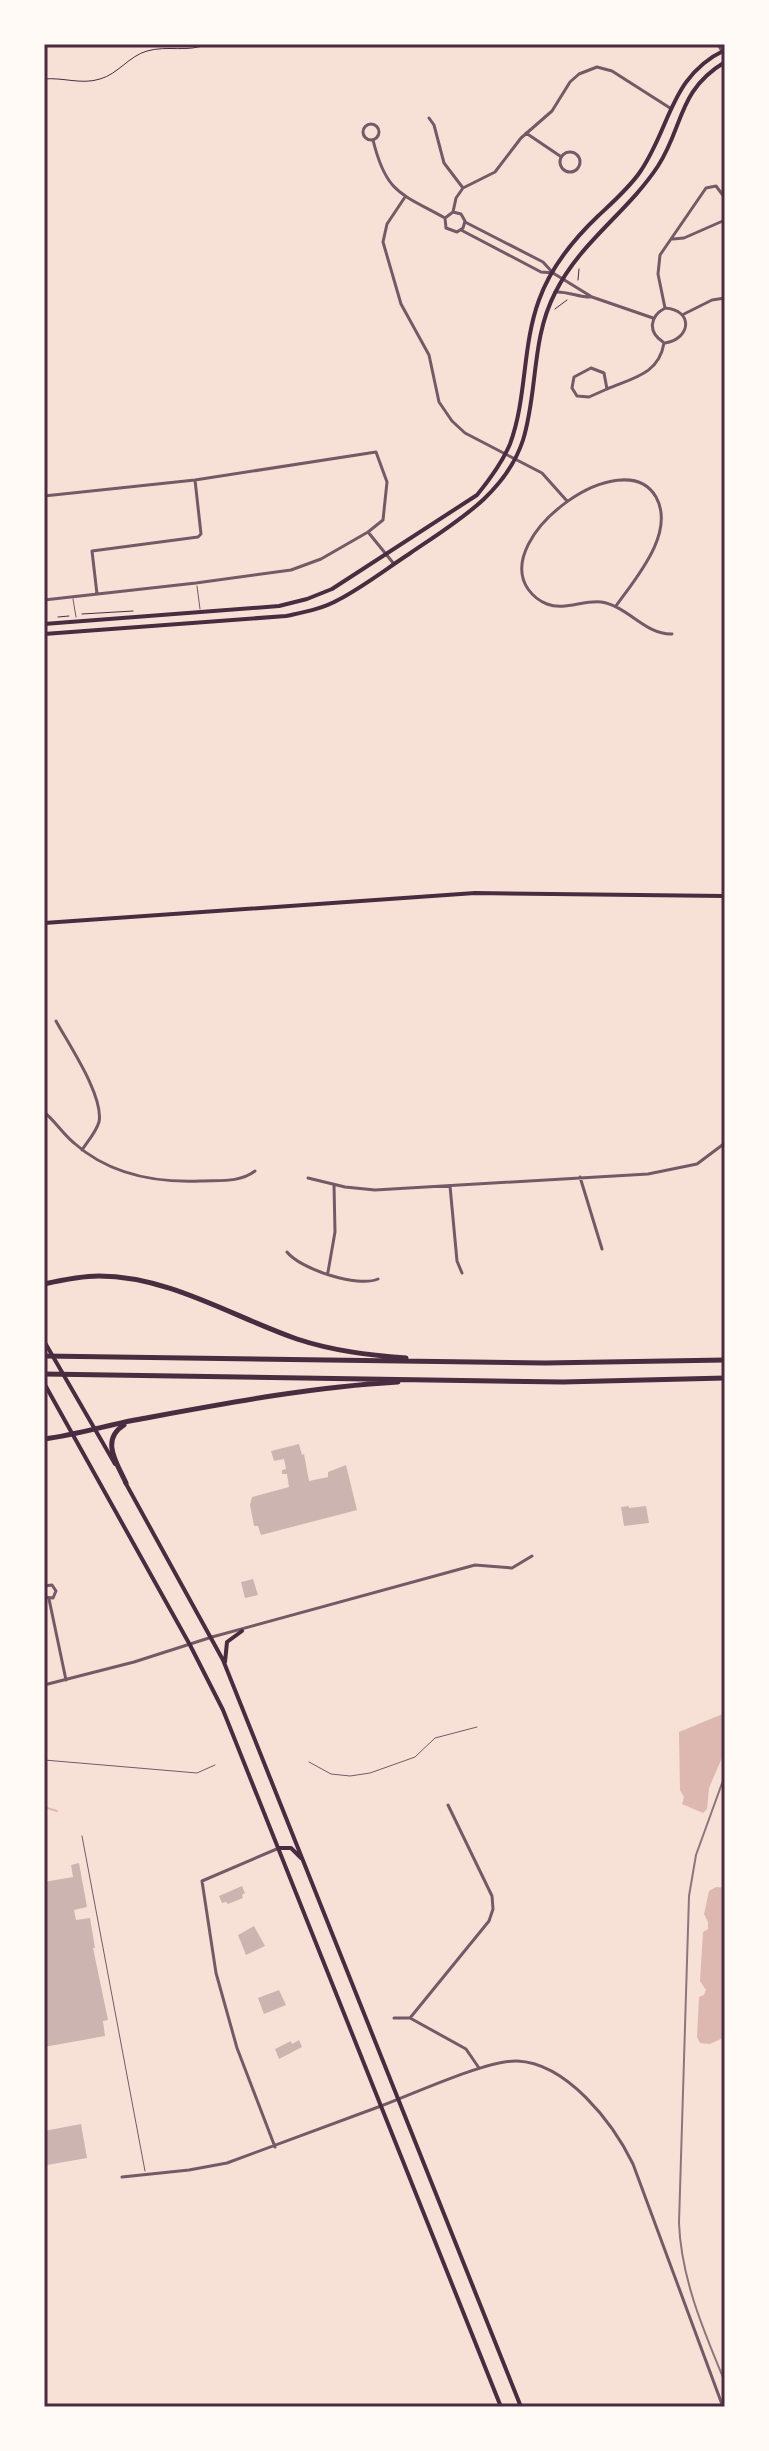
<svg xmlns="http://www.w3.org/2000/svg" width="769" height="2451" font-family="'Space Grotesk',sans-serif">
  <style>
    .water { fill: #dcb8b0 }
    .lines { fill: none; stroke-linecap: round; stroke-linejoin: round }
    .stream { stroke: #dcb8b0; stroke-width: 2 }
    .building { fill: #ccb4b1 }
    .path { stroke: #4a2c40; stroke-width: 1 }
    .service { stroke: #755966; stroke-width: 1 }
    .minor { stroke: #755966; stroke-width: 3 }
    .tertiary { stroke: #755966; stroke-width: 3 }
    .secondary { stroke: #4a2c40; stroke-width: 4 }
    .primary { stroke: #4a2c40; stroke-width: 4 }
    .motorway { stroke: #4a2c40; stroke-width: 5 }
    .rail { stroke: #8f747c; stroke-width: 2 }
    .neatline { fill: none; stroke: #4a2c40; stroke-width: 3 }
  </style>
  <rect width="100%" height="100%" fill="#f7e1d7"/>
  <path class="water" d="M725,1713V1751L709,1788L707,1809L703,1813L682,1804L684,1797L680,1790L679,1732Z
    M716,1887L725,1888V2037L710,2044L700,2043L697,2037L699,1997L704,1995L706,1990L700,1981L703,1932L708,1929V1922L704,1914L709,1891Z"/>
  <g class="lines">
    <path class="stream" d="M44,1807L57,1811"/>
  </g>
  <path class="building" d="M299,1444L302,1455L304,1454L309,1481L328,1477V1472L346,1465L357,1510L261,1535L258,1526H254L250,1505L252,1497L289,1487L287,1474H282V1470L286,1469L284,1459L274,1461L271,1451Z
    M629,1506V1508L646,1506L649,1523L624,1526L621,1507Z
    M253,1579L258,1595L245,1598L241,1582Z
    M79,1863L87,1907L74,1910L76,1920L90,1918L95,1948H93L108,2020L103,2021L105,2036L44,2047V1882L73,1877L71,1865Z
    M242,1886L245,1893L242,1895L243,1898L228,1904L226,1902L222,1903L219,1896Z
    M254,1926L265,1946L246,1955L238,1935Z
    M279,1990L286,2005L264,2014L258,1998Z
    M299,2040L302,2047L279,2059L275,2049L291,2041L292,2044Z
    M81,2124L87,2158L47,2165L44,2131Z"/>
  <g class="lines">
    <path class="path" d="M44,79C63,77 81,85 100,79C118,74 129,56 147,51C168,45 187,53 208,44
      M578,280L579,269
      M555,309L567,300
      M82,614L133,611
      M58,617L69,616"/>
    <path class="service" d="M197,586L200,609
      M73,599L76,617
      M44,1760L197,1773L215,1765
      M309,1762L331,1774L350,1776L370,1773L415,1757L435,1738L477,1727
      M82,1836L145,2171"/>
    <path class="minor" d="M718,44L725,57
      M429,118L434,125L444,163L463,188
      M363 132a8 8 0 1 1 16 0a8 8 0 1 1-16 0Z
      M526,133L560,156
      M373,140C386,193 400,193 445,218L446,228L457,232L463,228L465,221L461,214L453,212
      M560 162a10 10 0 1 1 20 0a10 10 0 1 1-20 0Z
      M405,197L387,224L383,242L401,304L429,355L439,402L452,421L465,433L542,473L567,501
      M445,218L453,212L456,198L463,188L495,172L521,138L552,111L570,82L579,74L597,67L612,71L670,108
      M465,222L543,262L553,273L592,297L653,318
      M461,230L541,272L553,273
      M673,239L684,238L725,220
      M555,292C567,291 578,297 590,297
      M665,308L658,274L660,255L706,188L716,186L725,198
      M665,308C694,310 691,339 665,343
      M684,314L712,300L725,298
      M663,342C648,332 649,317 665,308
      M591,368L604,373L607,389L589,397L577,396L572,388L574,377Z
      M607,389C633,378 659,374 664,343
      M44,496L195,480L376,452L387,482L383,520L368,532
      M97,594L92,551L198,537L201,534L195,480
      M44,600L196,583L291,570L321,559L368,532L394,564
      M616,606C635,579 676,533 656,497C624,441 492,536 528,589C533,596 539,601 547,604C564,611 583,600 601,602C628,606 645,635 672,634
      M56,1021C69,1045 104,1096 99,1122C96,1132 88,1141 82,1150
      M44,1112C55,1121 63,1134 74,1143C110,1175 155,1183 201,1181C220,1180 239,1183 255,1171
      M580,1177L602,1249
      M308,1178L345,1187L375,1190L648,1174L697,1164L725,1143
      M450,1186L457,1261L462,1273
      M287,1252C300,1269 358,1288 378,1279
      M328,1272L335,1232L334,1185
      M44,1586L52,1585L56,1591L53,1598L44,1597
      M49,1599L66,1680
      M212,1637L475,1565L512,1568L532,1556
      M394,2018H410L466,2049L479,2068
      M410,2018L489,1921L493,1909L492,1896L448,1805
      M275,2147L237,2048L216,1973L202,1881L279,1848
      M122,2177L189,2170L227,2163L381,2106"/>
    <path class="tertiary" d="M44,1685L134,1662L212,1637
      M381,2106C413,2094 487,2060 517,2061C567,2063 613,2123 633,2164L723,2407"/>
    <path class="secondary" d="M44,624L279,606L307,599L332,589L477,495C490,479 502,463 510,444C527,398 522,346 539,300C550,269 574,239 598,216C613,202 629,188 640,172C671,127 670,76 725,50
      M44,634L286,616C304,612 322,609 338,600C363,587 386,569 409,554C454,523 505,495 523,440C538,392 531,339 555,293C580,242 627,213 658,166C684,126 677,91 725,62
      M44,923L475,893L725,896"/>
    <path class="primary" d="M44,1341L115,1464
      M44,1383L190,1645L223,1710L501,2407
      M125,1482L223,1660L521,2407
      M225,1662L227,1642L242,1631
      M279,1848H291L301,1858"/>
    <path class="motorway" d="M44,1284C62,1280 81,1276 99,1276C169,1276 233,1317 297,1339C333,1351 369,1355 406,1358
      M44,1356L545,1363L725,1360
      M44,1374L563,1382L725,1378
      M124,1425C100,1440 117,1463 126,1483
      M44,1439C75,1435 104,1426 135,1420C222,1404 310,1387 398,1382"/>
    <path class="rail" d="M725,1775L696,1855L689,1896L679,2223C681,2278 704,2332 725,2382"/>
  </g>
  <rect width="769" height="2451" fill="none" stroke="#fffaf5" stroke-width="92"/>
  <rect x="46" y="46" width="677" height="2359" class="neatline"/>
</svg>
